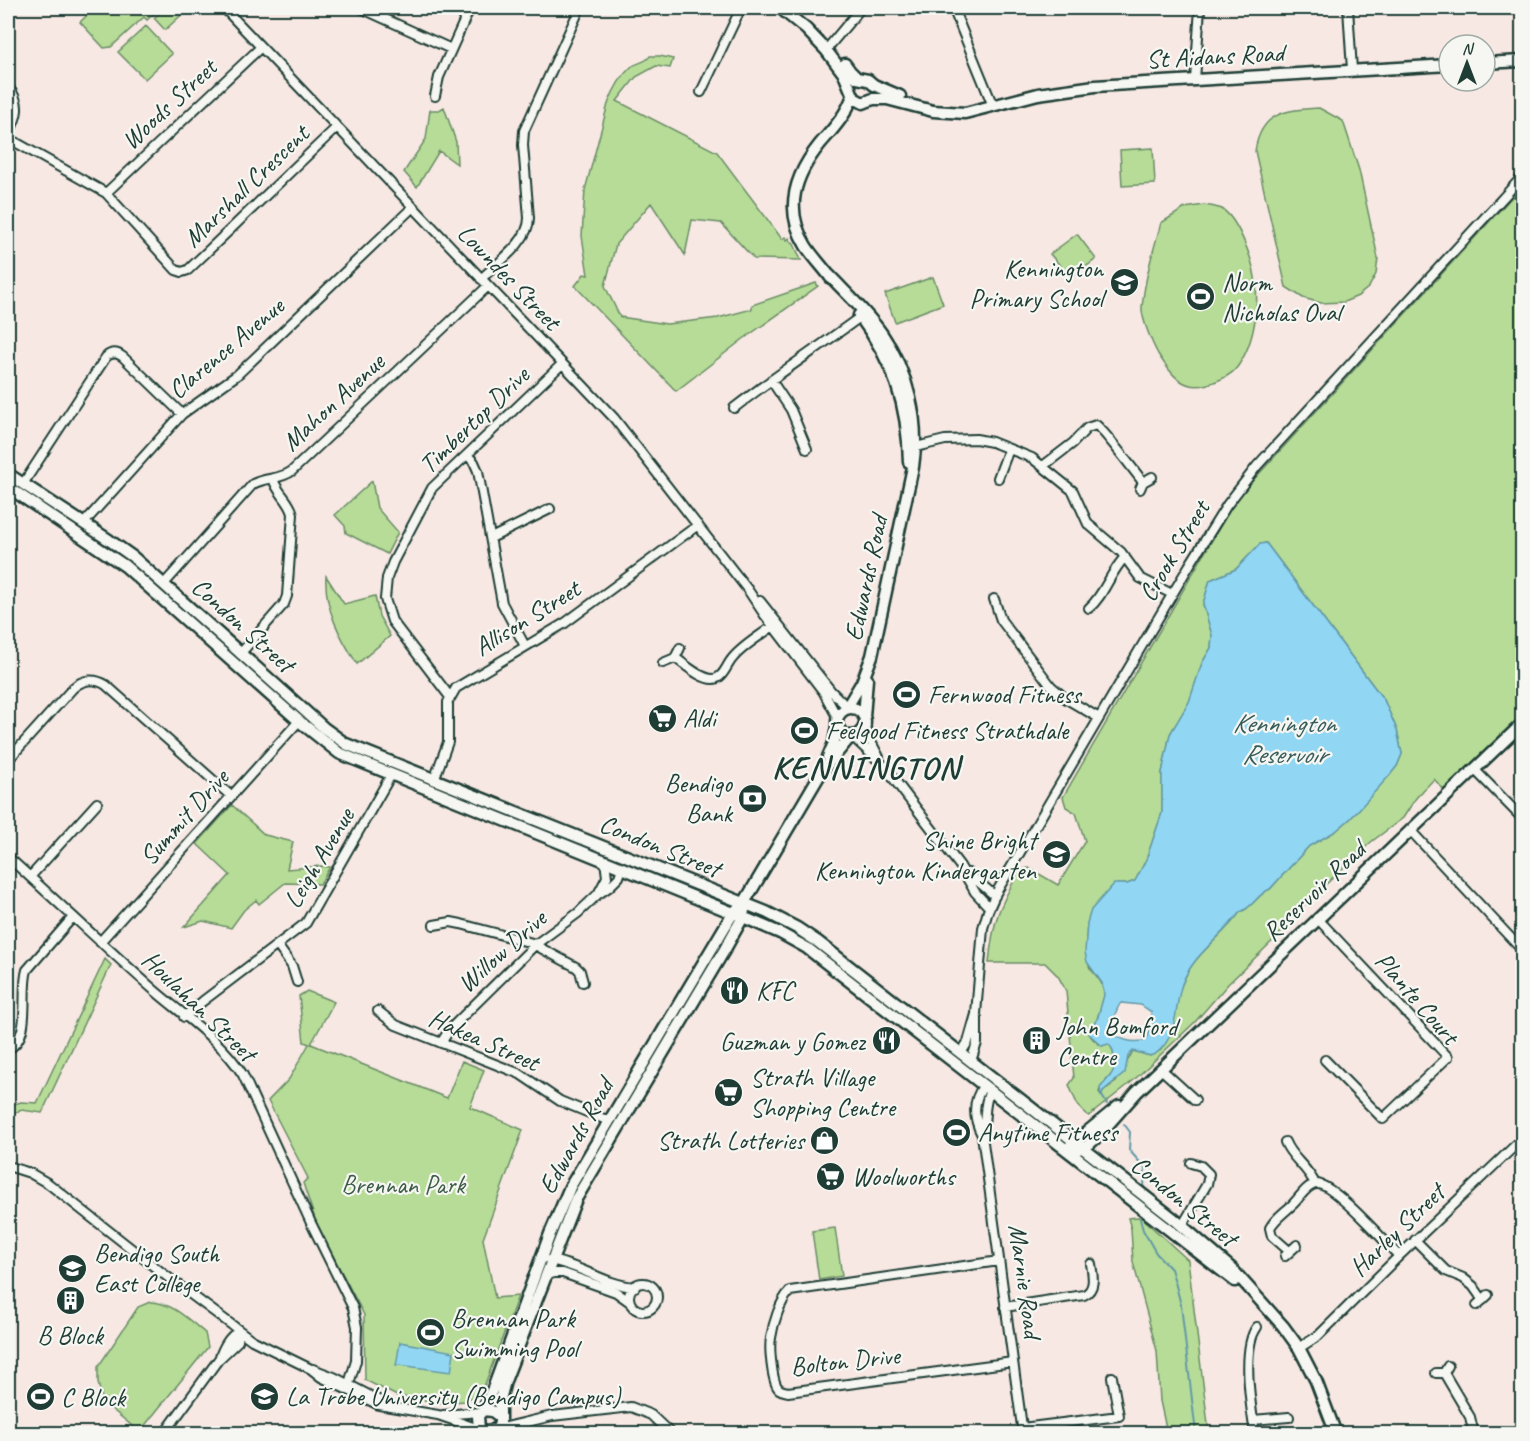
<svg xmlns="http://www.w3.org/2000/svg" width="1530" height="1441" font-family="Caveat,sans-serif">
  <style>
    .green { fill: #b6dc97; stroke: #6a8c66; stroke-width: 1.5; fill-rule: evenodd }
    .water { fill: #91d6f3; stroke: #6399a7; stroke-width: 1.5; fill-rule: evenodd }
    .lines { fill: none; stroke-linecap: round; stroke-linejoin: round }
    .stream { stroke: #6399a7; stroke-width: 2 }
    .street-casing { stroke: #1f3d34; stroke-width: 12 }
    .secondary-casing { stroke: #1f3d34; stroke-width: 15 }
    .street { stroke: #f6f6f2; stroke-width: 8 }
    .secondary { stroke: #f6f6f2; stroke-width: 10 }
    .labels { text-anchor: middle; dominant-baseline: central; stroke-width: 4.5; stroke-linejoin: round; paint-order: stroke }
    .street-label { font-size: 26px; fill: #1f3d34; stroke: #f6f6f2 }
    .poi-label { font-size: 26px; fill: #1f3d34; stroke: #f6f6f2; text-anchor: start }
    .park-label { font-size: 26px; fill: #3d5d48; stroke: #f6f6f2 }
    .water-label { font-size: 27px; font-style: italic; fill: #365c5a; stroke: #f6f6f2 }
    .district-label { font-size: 32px; font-weight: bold; letter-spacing: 1.5px; fill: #1f3d34; stroke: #f6f6f2 }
  </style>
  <rect width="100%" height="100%" fill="#f7e8e3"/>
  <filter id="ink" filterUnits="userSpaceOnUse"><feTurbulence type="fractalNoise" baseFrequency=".0167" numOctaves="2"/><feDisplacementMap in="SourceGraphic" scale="12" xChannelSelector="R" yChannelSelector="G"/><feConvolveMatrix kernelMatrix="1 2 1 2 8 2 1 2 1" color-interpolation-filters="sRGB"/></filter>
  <g filter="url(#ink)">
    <path class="green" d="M95,8H161L147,20L144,17L111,47L104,48L80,22Z
      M165,8H189L165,30L154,18Z
      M146,26L172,54L145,79L118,52Z
      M650,56H660L673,59L670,68L656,66L636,77L617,101L717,152L782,239L785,237L787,240L789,238L791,243L793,242L801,260L754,259L721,223L692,220L685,255L651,203L616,244L605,286L620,317L667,324L718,318L752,309V305L816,283L818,286L742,340L676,391L575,286L584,274L588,275L582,236L585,190L608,104C613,91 620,77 631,67C637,62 646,63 650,56Z
      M444,107L456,142L457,164L439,151L417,187L404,172L426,139L430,110H439Z
      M1319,108L1343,121L1359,170L1378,258L1376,274L1369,287L1358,296L1344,302L1321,303L1303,298L1286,287L1255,151C1261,112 1285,110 1319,108Z
      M1153,148L1155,184L1122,186L1120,150Z
      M1522,186V717L1444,790L1434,779L1416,798L1403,818L1371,842L1291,917L1287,927L1228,984L1195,1022L1134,1080L1089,1116C1078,1111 1074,1096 1069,1085L1074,1078L1066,991L1058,976L1045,963H989C993,920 999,907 1020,870L1029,868L1058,885L1085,841L1076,813L1066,807L1063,797L1236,499ZM1266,543L1384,700L1397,730L1402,754L1397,766L1351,818L1336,831L1309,846L1270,889C1257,894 1253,908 1240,912C1226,932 1206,946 1192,965C1178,985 1169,1025 1161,1050L1150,1056L1133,1051L1116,1082L1103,1091L1102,1096L1099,1092C1104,1075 1119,1078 1114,1057C1113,1051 1113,1048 1108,1043L1102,1046C1087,1035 1087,1035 1096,1021C1097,1020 1104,997 1104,996C1105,984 1097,977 1090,968C1087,963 1088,956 1087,950C1083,913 1093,908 1118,884H1127L1135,881L1146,860L1162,813V773L1170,734L1189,703L1202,663L1211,648L1212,635L1203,604L1210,580L1236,569L1260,544Z
      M1204,205C1209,206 1217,207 1222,209C1236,218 1246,245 1251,260C1261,292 1258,337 1238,366C1232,375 1218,381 1208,384C1183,392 1170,373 1158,354C1153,345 1141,318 1142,307C1145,278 1153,251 1161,223L1185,208Z
      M1077,234L1096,259L1071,278L1050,254Z
      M933,277L943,304L895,322L885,294Z
      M372,481L377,508L398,532L387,554L346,533L345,526L335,515Z
      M326,576L344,604L375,596L379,616L390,636L357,664C340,637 324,608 326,576Z
      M232,805L265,835L293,842L287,869L321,866L330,867L320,884L285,883L259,904L256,900L244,910L231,928L203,921L184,927L230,875L197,844Z
      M105,959L111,965L42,1113L22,1110L8,1115V1106L21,1102L37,1103Z
      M307,991L334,1002L311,1044L447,1098L462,1061L484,1070L470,1107L523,1130L483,1239L495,1298L518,1296L485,1384L472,1397L465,1401L442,1403L397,1396L365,1380L364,1315L317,1225L303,1183L308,1178L268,1101L289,1079L309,1044L304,1042L299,996Z
      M1138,1217L1143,1219L1188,1260L1209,1433H1167L1160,1401L1157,1351L1133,1262L1131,1229L1128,1218Z
      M835,1228L842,1276L819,1280L812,1231Z
      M150,1302C172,1302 189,1320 205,1333L208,1347L142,1429H136L103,1402L98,1383V1367L138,1307Z"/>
    <path class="water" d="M1266,543L1384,700L1397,730L1402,754L1397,766L1390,775L1351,818L1336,831L1309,846L1270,889C1257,894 1253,908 1240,912C1222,937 1193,954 1182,984C1175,1004 1178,1032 1161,1049C1150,1061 1145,1053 1133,1051L1128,1056L1125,1073L1103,1091L1101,1097L1100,1088C1109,1077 1117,1072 1114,1057C1113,1051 1113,1048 1108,1044L1102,1046L1089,1034L1090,1027L1097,1020L1104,995L1102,983L1087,962L1085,952L1087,923L1091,910L1114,884H1127L1135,881L1146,860L1162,813V773L1170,734L1189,702L1202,663L1211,648L1212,635L1203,604L1210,580L1236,569L1260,544ZM1121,1003L1141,1005L1151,1012L1153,1024L1146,1040C1132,1044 1119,1040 1110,1030C1112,1024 1117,1006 1121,1003Z
      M400,1342L454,1352L451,1372L399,1365L396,1366Z"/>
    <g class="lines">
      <path class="stream" d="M1102,1096L1107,1104
        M1124,1124L1130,1132L1129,1150L1145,1168L1144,1187
        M1140,1219L1143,1230L1156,1253L1171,1269L1175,1282L1181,1305L1196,1434"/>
      <defs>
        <path id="street" d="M224,8L614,418L748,590L764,614L823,691L837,717
          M361,8L451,49
          M953,8L993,106
          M1348,8L1352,70
          M826,50L861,8
          M1195,80L1200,8
          M8,87C22,103 18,117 8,134
          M701,92L741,8
          M435,96L439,77L470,8
          M8,138L106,193L176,270L182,272L188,270L337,127
          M106,193L261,47
          M481,279C497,263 529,242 529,218L523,145L524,131L580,8
          M771,380L791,410L807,449
          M734,408C775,376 818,348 860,317
          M916,447L945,440L976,439L992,442L1032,458L1073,491L1088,524L1121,552L1140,578L1172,594
          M467,455L474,462L478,471L502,603L525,646
          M1043,466L1073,443L1087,428L1096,425C1103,429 1135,472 1143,482
          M998,478L1009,449
          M23,484L106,357C111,352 117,352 123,357L182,414
          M1140,489L1143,482L1152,477
          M84,523L182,414L237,375L413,207
          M491,538L550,509
          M164,584L253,484C265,477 280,480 292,471L488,286
          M994,599L1001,620L1051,686L1065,698L1099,718
          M760,601L831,691L847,707
          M1089,608C1104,596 1110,572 1125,557
          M240,654L284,604L287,596L293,514C290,500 276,492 273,478
          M675,658C685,664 700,679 713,679C723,679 726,666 732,659C742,646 760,636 773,626
          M663,663L675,658L680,648
          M450,697L392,621L385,599L387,578L393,562L432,488L562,364
          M865,724L869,738L879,757
          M852,736L884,766L960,866L975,892L989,907
          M8,760L73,688C83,679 95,678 106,685L231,796
          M1474,769L1522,818
          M434,780L448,742V702L456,688L565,623L698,525
          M1410,830L1522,950
          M8,857C57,901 104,946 154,990C184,1016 222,1041 243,1075L311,1223L353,1308L357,1327L356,1361L347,1390
          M968,873L995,896
          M30,877L97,803
          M598,894L607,877L605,861
          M1317,918L1448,1057L1383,1119L1325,1060
          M434,925L451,922L461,924L536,944
          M100,942L299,721
          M277,945L292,966L297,982
          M535,945L576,967L580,971L583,982
          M378,1011L396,1025L520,1074L560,1101L609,1121
          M184,1017L203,1001L306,923L391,775
          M441,1043L450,1029L536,944L578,913L597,895L609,887L619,877L622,868
          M8,1049C33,1037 20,993 27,970L73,917
          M961,1053L968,1042L976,1014L983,928L988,911L996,893L1189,566L1227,505L1257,466L1522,177
          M971,1061L977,1043V1018
          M1161,1069L1195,1100
          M984,1085C972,1101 973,1118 982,1135L1023,1434
          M982,1135C987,1118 982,1109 990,1090
          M1285,1142C1291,1158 1308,1167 1315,1184
          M8,1166L30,1173L49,1184L161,1272L252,1340L311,1369L321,1377L379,1405L438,1415L479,1429
          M1182,1226L1207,1184L1209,1174L1201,1166L1191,1163
          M1415,1240L1446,1271L1463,1278L1473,1286L1483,1300
          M1289,1251L1272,1236L1270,1228C1275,1218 1284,1213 1292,1205C1299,1199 1306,1185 1316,1184C1332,1182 1385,1242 1399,1256
          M1285,1256L1297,1245
          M549,1260C579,1264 605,1285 635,1287
          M999,1261L790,1291C780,1301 773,1324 771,1338C769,1348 772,1383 779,1389C782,1391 784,1391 788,1392L1013,1362
          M547,1275L554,1273H563L616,1292L630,1302
          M629 1297a14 14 0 1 1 28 0a14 14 0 1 1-28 0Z
          M1477,1305L1488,1295
          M1005,1307L1084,1295C1096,1289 1093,1276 1091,1264
          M1299,1348L1318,1336L1399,1256L1522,1139
          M219,1359C223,1348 228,1337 239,1331
          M313,1369L334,1377L388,1405
          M1436,1373H1444L1448,1366
          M1444,1373L1470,1417L1474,1434
          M443,1415L480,1412
          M1253,1420L1289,1417
          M1022,1428L1119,1416L1112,1377
          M498,1429L552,1416L631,1407L651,1415L671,1434
          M164,1434L218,1360L238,1341L239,1331
          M1255,1434C1251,1407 1241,1348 1257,1327"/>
        <path id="secondary" d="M785,12L806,29L826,50L844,74L854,98L863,103L873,99H887L933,111L965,113L1038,94L1095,86L1449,65
          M1485,63L1522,61
          M845,64L850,71L857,78L868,80L874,85L900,96
          M829,275C847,294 867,312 882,334C908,372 920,421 913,467L872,656L862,682L847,707
          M831,278C823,267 813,257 806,246C783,209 795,175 820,144C833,129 847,114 853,95
          M859,315C893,361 908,404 909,462
          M8,474L109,540L133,557L324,728L346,744L766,912L797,928L818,942L1174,1219L1232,1269L1283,1326L1299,1348L1316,1381L1336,1434
          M8,487L125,566L299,721L339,753L743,917L780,933L807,948L1235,1281
          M837 722a14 14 0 1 1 28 0a14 14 0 1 1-28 0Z
          M864,717L867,679
          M828,757L834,743L837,726
          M1071,1145L1119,1106
          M1078,1149L1087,1146L1097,1137L1137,1092L1522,724
          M483,1410L494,1386L550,1234L570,1187L733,913L744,903L822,771L851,736
          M499,1416L492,1411L483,1410L478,1416L479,1429L487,1431L498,1429L500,1422V1400L505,1381L576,1199L725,949L743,917L744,910"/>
      </defs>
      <use href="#street" class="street-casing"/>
      <use href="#secondary" class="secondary-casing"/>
      <use href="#street" class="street"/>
      <use href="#secondary" class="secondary"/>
    </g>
  </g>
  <defs>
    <symbol id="school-disc" viewBox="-11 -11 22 22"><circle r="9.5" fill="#1f3d34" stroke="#f6f6f2"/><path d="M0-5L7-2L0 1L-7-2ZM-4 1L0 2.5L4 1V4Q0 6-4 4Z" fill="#fff"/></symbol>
    <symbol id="stadium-disc" viewBox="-11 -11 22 22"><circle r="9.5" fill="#1f3d34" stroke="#f6f6f2"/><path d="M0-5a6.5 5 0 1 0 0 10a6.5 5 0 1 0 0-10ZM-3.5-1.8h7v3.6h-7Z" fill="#fff"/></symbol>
    <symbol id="supermarket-disc" viewBox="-11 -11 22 22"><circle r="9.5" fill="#1f3d34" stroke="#f6f6f2"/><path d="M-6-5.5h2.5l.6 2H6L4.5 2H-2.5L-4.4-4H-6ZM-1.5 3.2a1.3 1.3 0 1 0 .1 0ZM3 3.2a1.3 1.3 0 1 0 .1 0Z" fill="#fff"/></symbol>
    <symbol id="bank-disc" viewBox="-11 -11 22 22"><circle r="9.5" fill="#1f3d34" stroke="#f6f6f2"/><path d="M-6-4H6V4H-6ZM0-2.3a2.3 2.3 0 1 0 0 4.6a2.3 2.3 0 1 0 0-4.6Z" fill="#fff"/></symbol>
    <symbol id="restaurant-disc" viewBox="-11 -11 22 22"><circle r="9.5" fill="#1f3d34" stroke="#f6f6f2"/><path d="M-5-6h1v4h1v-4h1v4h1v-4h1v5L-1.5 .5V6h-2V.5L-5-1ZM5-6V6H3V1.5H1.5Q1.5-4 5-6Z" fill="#fff"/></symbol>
    <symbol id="building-disc" viewBox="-11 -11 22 22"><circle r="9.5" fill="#1f3d34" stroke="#f6f6f2"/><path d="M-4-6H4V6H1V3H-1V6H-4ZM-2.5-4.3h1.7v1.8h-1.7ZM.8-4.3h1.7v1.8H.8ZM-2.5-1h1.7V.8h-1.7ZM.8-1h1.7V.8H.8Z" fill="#fff"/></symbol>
    <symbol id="shop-disc" viewBox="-11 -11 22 22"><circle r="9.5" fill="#1f3d34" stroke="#f6f6f2"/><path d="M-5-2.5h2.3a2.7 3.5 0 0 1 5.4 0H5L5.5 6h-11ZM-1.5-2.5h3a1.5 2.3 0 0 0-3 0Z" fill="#fff"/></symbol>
    <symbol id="university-disc" viewBox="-11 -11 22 22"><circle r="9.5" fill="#1f3d34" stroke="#f6f6f2"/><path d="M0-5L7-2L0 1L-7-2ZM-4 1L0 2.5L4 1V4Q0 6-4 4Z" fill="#fff"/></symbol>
  </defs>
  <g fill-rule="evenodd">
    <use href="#school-disc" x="1108" y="266" width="33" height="33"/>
    <use href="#stadium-disc" x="1184" y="280" width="33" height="33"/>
    <use href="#stadium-disc" x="890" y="678" width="33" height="33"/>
    <use href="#supermarket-disc" x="646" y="702" width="33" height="33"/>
    <use href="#stadium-disc" x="788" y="714" width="33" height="33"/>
    <use href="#bank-disc" x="736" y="782" width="33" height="33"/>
    <use href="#school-disc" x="1040" y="838" width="33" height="33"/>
    <use href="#restaurant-disc" x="718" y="974" width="33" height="33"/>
    <use href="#restaurant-disc" x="870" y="1024" width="33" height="33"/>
    <use href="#building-disc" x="1020" y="1024" width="33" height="33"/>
    <use href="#supermarket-disc" x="712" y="1076" width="33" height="33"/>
    <use href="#stadium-disc" x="940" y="1116" width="33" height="33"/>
    <use href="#shop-disc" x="808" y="1124" width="33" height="33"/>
    <use href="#supermarket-disc" x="814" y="1160" width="33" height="33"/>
    <use href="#school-disc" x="56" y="1252" width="33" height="33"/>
    <use href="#building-disc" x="54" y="1284" width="33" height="33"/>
    <use href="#stadium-disc" x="414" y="1316" width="33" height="33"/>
    <use href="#university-disc" x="248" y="1380" width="33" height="33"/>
    <use href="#stadium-disc" x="24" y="1380" width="33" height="33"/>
  </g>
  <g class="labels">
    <g class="street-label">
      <text transform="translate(1215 56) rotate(-3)">St Aidans Road</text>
      <text transform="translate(169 104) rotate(-43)">Woods Street</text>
      <text transform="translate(246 186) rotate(-44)">Marshall Crescent</text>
      <text transform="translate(509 277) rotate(46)">Lowndes Street</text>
      <text transform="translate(226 348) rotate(-40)">Clarence Avenue</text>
      <text transform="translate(333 402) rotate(-43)">Mahon Avenue</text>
      <text transform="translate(474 420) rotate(-44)">Timbertop Drive</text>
      <text transform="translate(1174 551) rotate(-59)">Crook Street</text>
      <text transform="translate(866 578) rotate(-78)">Edwards Road</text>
      <text transform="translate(527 618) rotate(-32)">Allison Street</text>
      <text transform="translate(243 625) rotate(42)">Condon Street</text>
      <text transform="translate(184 817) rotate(-48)">Summit Drive</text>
      <text transform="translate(660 846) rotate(22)">Condon Street</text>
      <text transform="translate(319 858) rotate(-59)">Leigh Avenue</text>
      <text transform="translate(1314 891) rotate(-44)">Reservoir Road</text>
      <text transform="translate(502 951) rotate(-42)">Willow Drive</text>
      <text transform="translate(1417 998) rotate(49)">Plante Court</text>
      <text transform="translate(199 1006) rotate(44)">Houlahan Street</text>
      <text transform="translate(484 1040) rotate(24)">Hakea Street</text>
      <text transform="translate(576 1136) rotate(-61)">Edwards Road</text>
      <text transform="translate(1184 1201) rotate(39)">Condon Street</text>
      <text transform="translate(1397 1230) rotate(-44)">Harley Street</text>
      <text transform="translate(1025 1281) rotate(82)">Marnie Road</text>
      <text transform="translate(845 1361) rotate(-6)">Bolton Drive</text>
    </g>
    <g class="poi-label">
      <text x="1103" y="268" text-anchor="end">Kennington<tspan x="1103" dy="30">Primary School</tspan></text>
      <text x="1222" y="282">Norm<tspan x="1222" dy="30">Nicholas Oval</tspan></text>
      <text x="928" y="694">Fernwood Fitness</text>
      <text x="683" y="718">Aldi</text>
      <text x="826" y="730">Feelgood Fitness Strathdale</text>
      <text x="732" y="783" text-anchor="end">Bendigo<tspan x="732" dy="30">Bank</tspan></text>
      <text x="1036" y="840" text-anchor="end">Shine Bright<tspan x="1036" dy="30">Kennington Kindergarten</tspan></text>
      <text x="756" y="990">KFC</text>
      <text x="1057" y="1026">John Bomford<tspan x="1057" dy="30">Centre</tspan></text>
      <text x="865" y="1041" text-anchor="end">Guzman y Gomez</text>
      <text x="750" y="1077">Strath Village<tspan x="750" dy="30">Shopping Centre</tspan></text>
      <text x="978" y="1132">Anytime Fitness</text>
      <text x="804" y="1140" text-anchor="end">Strath Lotteries</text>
      <text x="852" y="1176">Woolworths</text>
      <text x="94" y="1253">Bendigo South<tspan x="94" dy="30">East College</tspan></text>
      <text x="451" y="1318">Brennan Park<tspan x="451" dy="30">Swimming Pool</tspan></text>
      <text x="70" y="1335" text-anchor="middle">B Block</text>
      <text x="286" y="1396">La Trobe University (Bendigo Campus)</text>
      <text x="61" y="1397">C Block</text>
    </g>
    <g class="park-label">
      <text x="403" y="1184">Brennan Park</text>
    </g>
    <g class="water-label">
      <text x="1284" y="723">Kennington<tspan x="1284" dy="31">Reservoir</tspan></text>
    </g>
    <g class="district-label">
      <text x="866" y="767">KENNINGTON</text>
    </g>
  </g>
  <rect width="1530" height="1441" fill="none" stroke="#f6f6f2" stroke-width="30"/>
  <rect x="15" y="15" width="1500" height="1411" fill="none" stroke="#1f3d34" stroke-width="2" filter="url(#ink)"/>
  <g transform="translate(1467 63)"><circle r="28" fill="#f6f6f2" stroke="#a0aca6" stroke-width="1.5"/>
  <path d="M0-4.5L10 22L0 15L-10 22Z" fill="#1f3d34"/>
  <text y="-9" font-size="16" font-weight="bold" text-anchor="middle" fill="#1f3d34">N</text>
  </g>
</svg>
